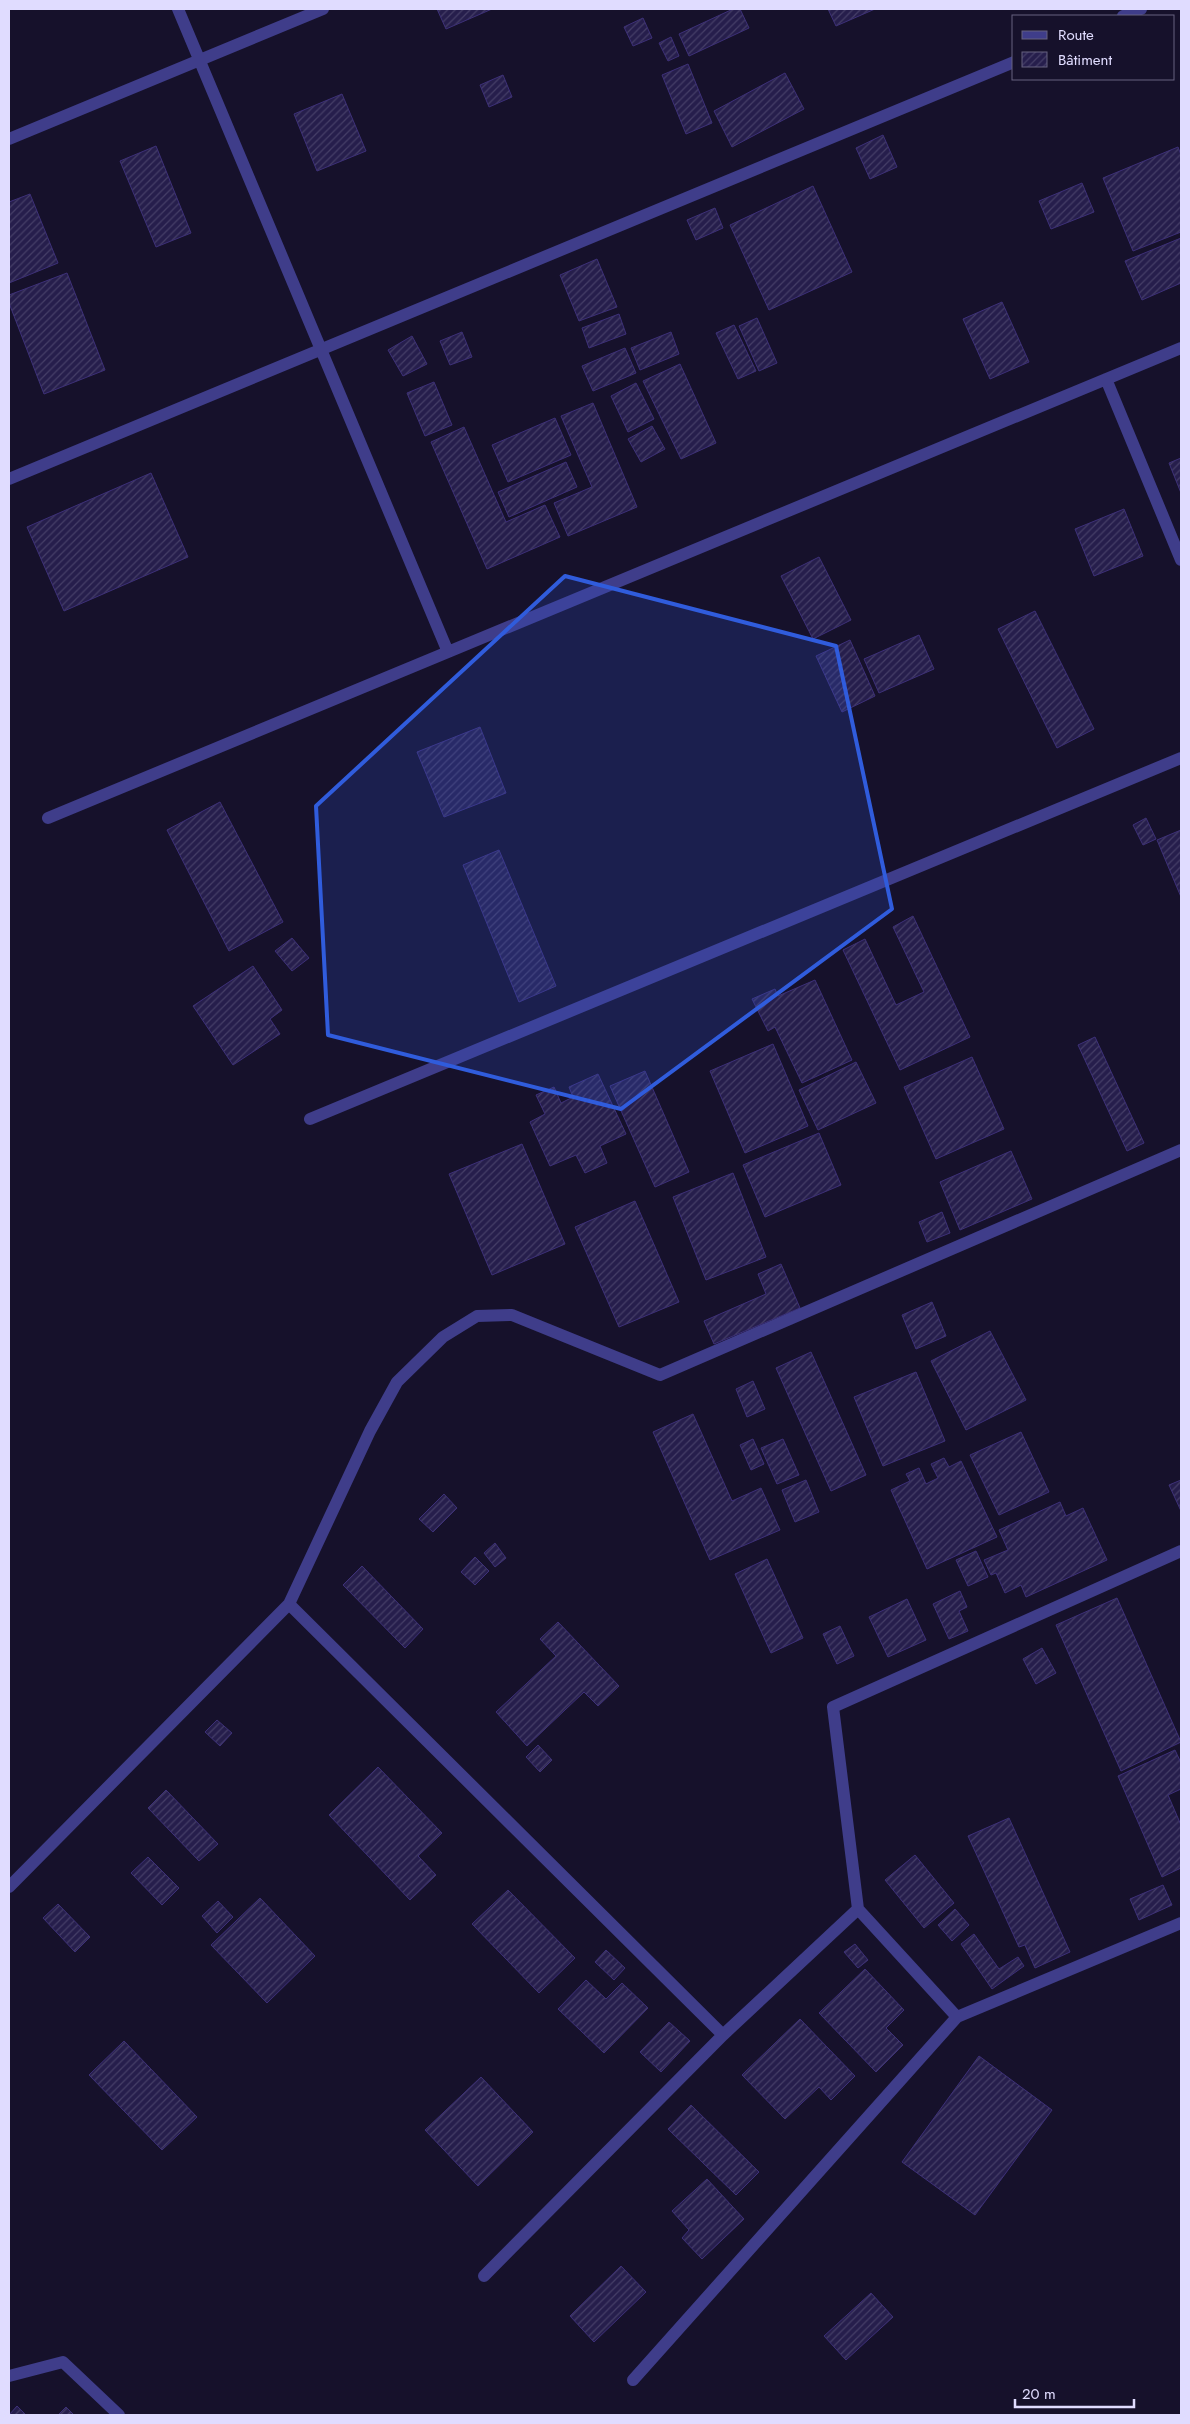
<svg xmlns="http://www.w3.org/2000/svg" width="1190" height="2424" viewBox="0 0 1190 2424" font-family="Jost,sans-serif">
<defs>
<pattern id="building-hatch" width="6" height="6" patternUnits="userSpaceOnUse" patternTransform="scale(1.25)"><rect width="6" height="6" fill="#261e4c"/><path d="M-1 1l2-2M0 6l6-6M5 7l2-2" fill="none" stroke="#453e67"/></pattern>
</defs>
<rect width="100%" height="100%" fill="#16112b"/>
<path fill="url(#building-hatch)" stroke="#3d3078" d="M437,9H492L446,29Z
M733,9H740L749,28L689,56L679,34Z
M828,9H875L836,26Z
M643,18L652,38L633,46L624,27Z
M671,37L679,56L668,61L659,43Z
M688,64L712,123L686,134L662,75Z
M785,73L804,109L732,147L714,111Z
M503,75L512,97L489,107L480,85Z
M342,94L366,151L317,171L294,114Z
M883,135L897,167L870,179L856,148Z
M156,146L191,233L156,247L120,161Z
M1178,147L1181,155V232L1133,251L1103,178Z
M1082,183L1094,212L1051,229L1039,201Z
M813,186L852,272L769,310L730,225Z
M30,194L58,263L9,283V202Z
M715,208L723,228L696,240L687,220Z
M1181,238V283L1142,300L1125,261Z
M597,259L617,307L579,321L560,275Z
M67,273L105,370L44,394L9,303V295Z
M1002,302L1029,362L990,379L963,319Z
M619,314L626,334L589,348L582,328Z
M757,318L777,363L759,371L739,326Z
M734,325L756,371L738,379L716,333Z
M462,332L472,357L450,365L440,341Z
M671,332L679,354L640,370L631,348Z
M412,336L427,364L403,376L388,350Z
M625,348L636,373L593,391L582,366Z
M680,364L716,443L681,459L643,381Z
M434,382L452,425L425,436L407,393Z
M636,383L654,419L628,432L611,396Z
M593,403L637,507L568,536L554,503L592,487L561,416Z
M555,418L571,455L508,482L492,445Z
M652,426L665,449L641,462L628,439Z
M464,427L506,522L545,505L560,537L487,569L431,442Z
M1181,458V493L1169,463Z
M566,462L577,487L509,517L498,492Z
M151,473L188,557L64,611L27,527Z
M1124,509L1143,556L1094,576L1075,529Z
M819,557L851,620L813,639L781,576Z
M1035,611L1094,729L1057,748L998,629Z
M919,635L934,669L879,693L864,659Z
M850,640L875,696L842,712L816,656Z
M480,727L506,793L444,817L417,752Z
M220,802L283,922L229,951L167,830Z
M1146,818L1156,839L1143,845L1133,825Z
M1181,830V897L1157,840Z
M499,850L556,986L519,1002L463,865Z
M913,916L970,1037L900,1070L843,950L865,939L896,1005L924,992L893,927Z
M292,938L309,958L292,971L275,951Z
M253,966L282,1010L270,1019L280,1034L233,1065L193,1006Z
M815,980L852,1060L802,1083L775,1027L768,1031L752,999L775,989L778,996Z
M1095,1037L1144,1143L1127,1151L1078,1045Z
M773,1044L808,1126L745,1153L710,1071Z
M972,1057L1004,1129L936,1159L904,1087Z
M856,1062L876,1103L818,1130L799,1090Z
M645,1071L689,1172L655,1187L610,1086Z
M598,1074L626,1134L600,1146L607,1163L585,1173L576,1155L550,1166L530,1122L545,1114L536,1095L554,1087L561,1103L573,1097L569,1087Z
M819,1133L841,1185L765,1217L743,1165Z
M522,1144L565,1244L492,1275L449,1174Z
M1011,1151L1032,1199L960,1230L940,1182Z
M733,1173L766,1257L706,1280L673,1197Z
M635,1201L679,1302L619,1327L575,1227Z
M942,1212L950,1233L927,1242L919,1222Z
M781,1264L800,1308L714,1344L704,1321L766,1294L758,1274Z
M932,1302L946,1336L916,1349L902,1315Z
M990,1331L1026,1400L966,1430L931,1361Z
M811,1352L866,1475L831,1491L776,1368Z
M916,1372L945,1441L883,1466L854,1397Z
M753,1381L765,1409L747,1417L736,1389Z
M693,1414L732,1501L761,1488L780,1530L710,1560L653,1432Z
M1021,1432L1049,1492L999,1515L970,1455Z
M753,1439L764,1464L751,1470L740,1445Z
M783,1439L799,1475L777,1484L761,1448Z
M944,1458L949,1467L961,1461L997,1537L927,1569L891,1490L910,1481L906,1474L919,1468L926,1484L938,1478L931,1464Z
M806,1480L819,1512L795,1522L782,1490Z
M1181,1480V1511L1169,1485Z
M444,1494L457,1508L433,1532L419,1519Z
M1060,1502L1066,1516L1083,1508L1107,1560L1026,1597L1021,1585L1005,1593L996,1573L991,1575L984,1560L1008,1550L999,1530Z
M495,1543L506,1558L495,1567L484,1553Z
M976,1551L988,1577L968,1586L956,1560Z
M475,1557L489,1571L475,1585L461,1572Z
M767,1559L803,1638L771,1653L735,1574Z
M362,1566L423,1629L405,1648L343,1585Z
M960,1591L967,1607L959,1611L968,1631L949,1639L933,1604Z
M1117,1598L1181,1742L1121,1771L1056,1625Z
M907,1599L926,1640L888,1657L869,1617Z
M558,1622L619,1686L598,1706L584,1692L527,1746L496,1712L556,1656L540,1639Z
M840,1626L854,1656L837,1664L823,1634Z
M1042,1648L1056,1673L1036,1684L1023,1659Z
M217,1720L232,1733L220,1746L205,1732Z
M538,1745L552,1760L540,1772L526,1757Z
M1175,1750L1181,1763V1789L1168,1795L1181,1825V1868L1162,1877L1118,1776Z
M378,1767L442,1833L418,1856L436,1875L410,1900L329,1815Z
M166,1790L218,1844L199,1861L148,1808Z
M1009,1818L1070,1952L1035,1968L1025,1945L1019,1947L968,1836Z
M915,1855L954,1903L924,1928L885,1880Z
M148,1857L179,1888L162,1905L131,1873Z
M1163,1885L1172,1905L1139,1920L1130,1899Z
M508,1890L575,1958L539,1993L472,1924Z
M260,1898L315,1956L267,2003L211,1945Z
M218,1901L233,1917L217,1933L202,1916Z
M58,1904L90,1937L75,1952L43,1918Z
M955,1909L969,1925L952,1941L938,1925Z
M974,1934L999,1969L1018,1957L1024,1966L992,1989L961,1944Z
M855,1944L868,1960L858,1968L844,1952Z
M606,1950L625,1968L614,1980L595,1962Z
M865,1969L904,2010L886,2028L903,2045L876,2072L819,2013Z
M586,1980L606,1999L622,1983L648,2008L604,2053L558,2009Z
M800,2019L855,2076L831,2100L819,2087L785,2119L742,2075Z
M669,2022L690,2041L661,2072L640,2052Z
M124,2041L197,2117L162,2150L89,2075Z
M979,2056L1052,2110L975,2215L902,2162Z
M481,2077L533,2132L478,2186L425,2130Z
M691,2105L759,2172L736,2195L668,2129Z
M707,2179L744,2219L702,2259L682,2238L689,2230L672,2211Z
M621,2266L646,2292L594,2342L570,2316Z
M871,2293L893,2317L846,2360L824,2336Z
M17,2406L26,2415H9Z
M66,2407L74,2415H58Z"/>
<g fill="none" stroke-linecap="round" stroke-linejoin="round">
<path stroke="#3f3d8a" stroke-width="12" d="M178,9L448,652
M1123,16L1141,9
M9,139L323,9
M1106,379L1181,560
M9,479L1014,62
M48,818L1181,348
M310,1119L1181,758
M289,1604L723,2035
M9,1887L289,1604L370,1431L397,1382L443,1337L477,1316L512,1315L660,1375L1181,1150
M957,2017L858,1909L833,1707L1181,1551
M484,2276L723,2035L858,1909
M9,2376L63,2362L119,2415
M633,2380L957,2017L1181,1923"/>
</g>
<path fill="#305cdc" fill-opacity="0.2" stroke="#305cdc" stroke-width="4" stroke-linejoin="round" d="M565,576L836,646L892,909L621,1109L328,1035L316,806Z"/>
<rect width="1190" height="2424" fill="none" stroke="#e0dcff" stroke-width="20"/>
<rect x="1012" y="15" width="162" height="65" fill="#16112b" stroke="#676280"/>
<rect x="1022" y="31" width="25" height="8" fill="#3f3d8a" stroke="#676280"/>
<text x="1058" y="40" font-size="15" fill="#e0dcff">Route</text>
<rect x="1022" y="52" width="25" height="15" fill="url(#building-hatch)" stroke="#676280"/>
<text x="1058" y="65" font-size="15" fill="#e0dcff">Bâtiment</text>
<path d="M1015 2399v8h119v-8" fill="none" stroke="#e0dcff" stroke-width="2.5"/>
<text x="1022" y="2399" font-size="15" fill="#e0dcff" stroke="#16112b" stroke-width="4" paint-order="stroke">20 m</text>
</svg>
